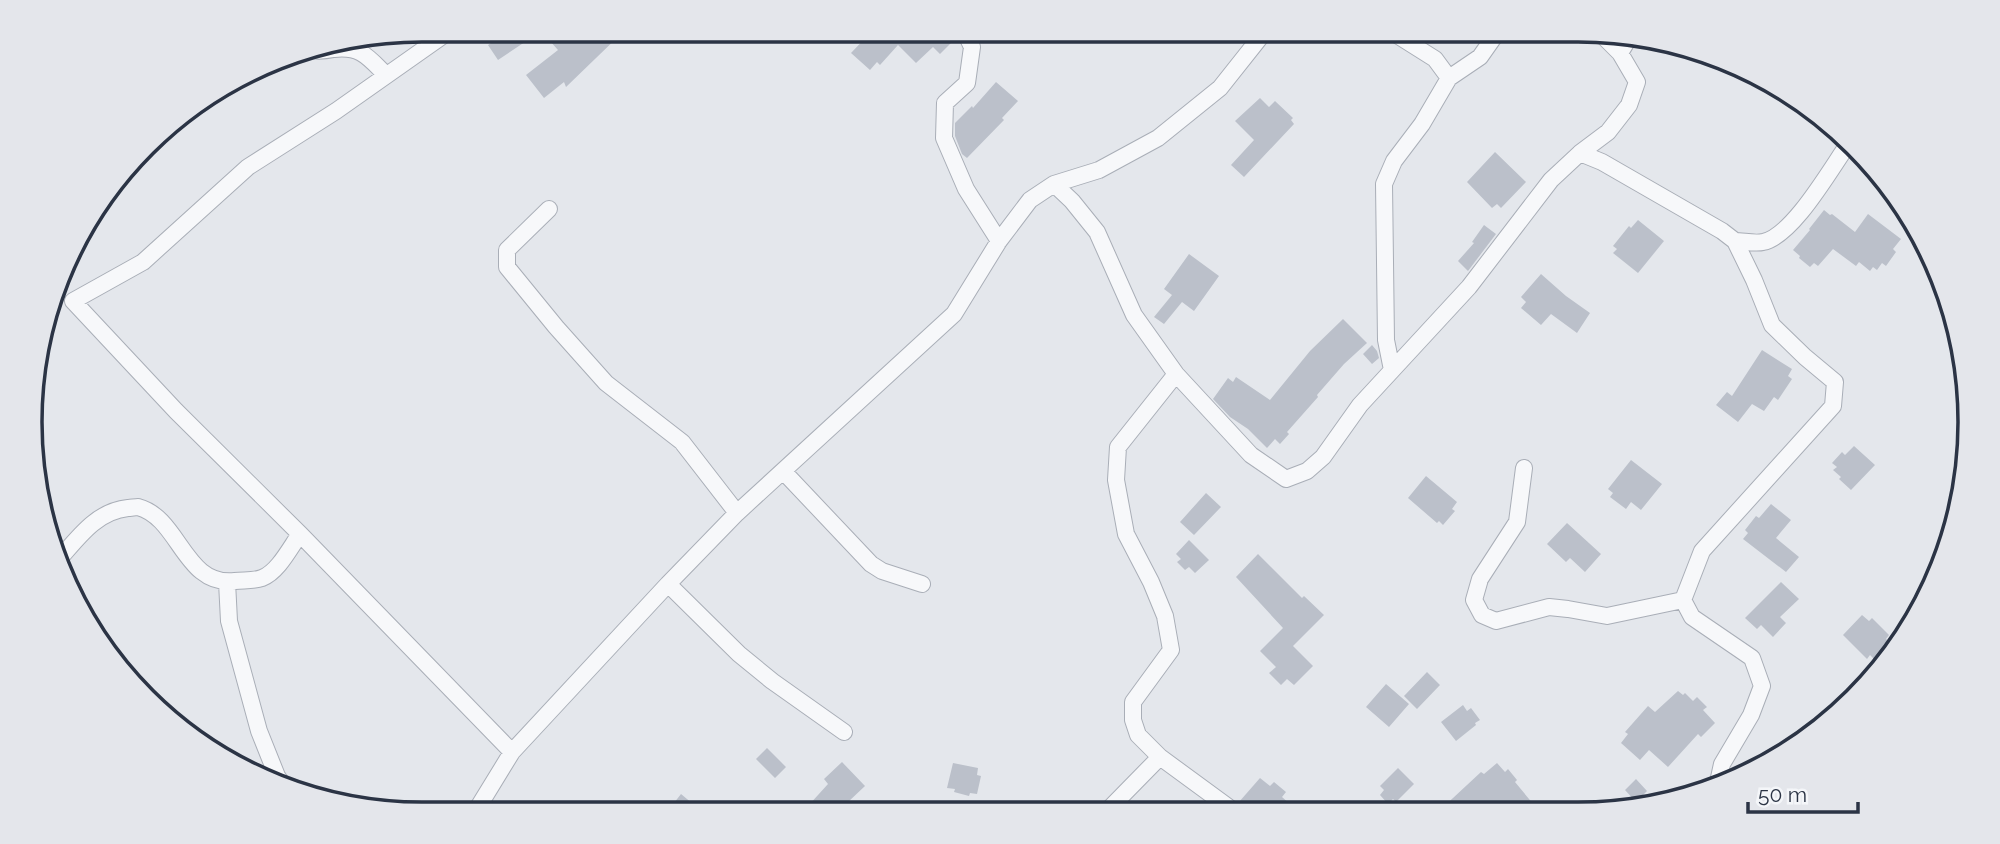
<svg xmlns="http://www.w3.org/2000/svg" width="2000" height="844" viewBox="0 0 2000 844" font-family="Raleway,sans-serif">
<rect width="100%" height="100%" fill="#e4e7ec"/>
<path fill="#bbc0ca" d="M511,30H543L498,60L488,45Z
M561,30H625L566,87L564,82L544,98L526,75L558,50L550,41Z
M873,30H951L956,38L940,54L933,47L916,63L898,45L880,65L877,62L870,70L851,53Z
M996,82L1018,101L1002,118L1004,120L967,158L962,154L955,136V123L972,106L973,108Z
M1260,98L1269,107L1275,101L1293,118L1291,120L1294,124L1244,177L1231,165L1254,140L1235,121Z
M1495,152L1526,182L1501,208L1497,204L1492,208L1467,182Z
M1824,210L1830,215L1832,214L1855,232L1868,214L1901,239L1893,249L1896,252L1886,266L1882,263L1877,270L1873,267L1870,271L1859,262L1856,266L1833,249L1818,266L1814,263L1810,267L1799,258L1800,256L1793,250L1810,230L1809,229Z
M1638,220L1664,241L1638,273L1613,253L1617,249L1613,246L1629,226L1631,228Z
M1484,225L1496,234L1468,271L1458,261L1474,243L1472,242Z
M1189,254L1219,276L1194,311L1182,302L1164,324L1154,317L1172,295L1164,289Z
M1541,274L1566,296L1590,313L1577,333L1551,314L1541,325L1521,308L1526,302L1521,297Z
M1343,319L1367,343L1344,364L1317,395L1318,397L1287,432L1289,434L1280,444L1275,439L1267,448L1248,429L1230,417L1213,399L1228,378L1233,382L1236,377L1270,400L1310,351Z
M1372,345L1377,351L1379,358L1372,364L1363,354Z
M1762,350L1792,369L1788,376L1792,379L1778,400L1774,397L1764,411L1752,404L1738,422L1716,405L1727,392L1732,396Z
M1854,446L1875,465L1851,490L1839,479L1841,477L1833,470L1837,467L1832,463L1842,452L1845,455Z
M1631,460L1662,484L1641,510L1631,502L1626,509L1610,497L1613,493L1608,489Z
M1426,476L1457,502L1452,509L1455,511L1443,525L1439,521L1437,523L1408,498Z
M1206,493L1221,507L1194,535L1180,522Z
M1771,504L1791,520L1776,538L1799,557L1786,572L1743,539L1748,533L1745,530L1756,516L1759,518Z
M1567,523L1601,554L1585,572L1570,558L1566,562L1547,544Z
M1189,540L1209,560L1195,573L1189,567L1185,570L1177,562L1181,559L1176,554Z
M1258,554L1302,598L1304,596L1324,615L1293,646L1313,666L1294,685L1287,679L1281,685L1269,673L1276,667L1260,651L1283,628L1236,577Z
M1781,582L1799,599L1780,617L1786,623L1773,637L1761,625L1757,629L1745,618Z
M1862,615L1869,621L1872,618L1889,635L1886,639L1897,649L1881,666L1870,655L1867,659L1843,635Z
M1427,672L1440,685L1417,709L1404,696Z
M1386,684L1409,704L1389,727L1366,707Z
M1678,691L1683,695L1685,693L1693,701L1697,697L1707,707L1703,710L1715,723L1701,737L1698,734L1668,767L1649,750L1640,760L1621,743L1628,734L1625,732L1648,706L1655,712Z
M1463,705L1467,711L1471,708L1480,720L1475,723L1476,725L1456,741L1441,722Z
M767,748L786,767L775,778L756,759Z
M842,762L865,786L847,803L858,813H817L808,806L828,784L824,779Z
M953,763L978,768L977,775L981,776L977,794L970,793L969,796L954,792L955,789L947,788Z
M1497,763L1505,772L1508,769L1517,780L1515,782L1539,811H1439L1481,772L1484,774Z
M1398,768L1414,784L1396,802L1393,799L1388,804L1380,795L1384,790L1380,786Z
M1260,778L1270,786L1274,782L1286,792L1282,797L1299,812H1245L1244,807L1239,802Z
M1636,779L1647,791L1636,802L1625,790Z
M681,794L693,804L685,812L674,803Z"/>
<g fill="none" stroke-linecap="round" stroke-linejoin="round">
<defs>
<path id="minor" d="M451,30L336,111L248,167L143,262L73,301L176,411L300,534L512,752
M964,30L972,47L967,83L945,103L944,138L966,189L999,241
M1389,30L1435,59L1449,78L1422,124L1394,161L1384,184L1386,340L1392,370
M307,49C316,52 324,51 334,49C361,46 368,57 386,75
M1620,53L1629,38
M1449,78L1480,57L1499,30
M1580,153L1602,162L1722,231L1735,241L1754,280L1772,325L1805,357L1835,382L1833,406L1702,551L1683,600
M1054,184L1072,201L1097,232L1134,315L1176,374L1251,455L1286,479L1307,471L1323,457L1360,405L1469,287L1551,180L1580,153L1608,132L1629,105L1637,82L1620,53L1601,34
M549,209L507,250V267L556,327L606,383L682,442L737,513
M1735,241C1743,241 1755,244 1763,242C1793,236 1831,168 1849,143
M1524,468L1517,522L1480,579L1474,600L1482,615L1496,621L1549,607L1568,609L1607,616L1683,600
M783,471L871,564L882,571L922,584
M61,557C80,535 98,511 128,508C130,508 136,507 138,507C180,518 184,587 235,581C244,580 254,581 262,578C278,572 290,548 300,534
M227,582L229,621L259,731L277,776L285,788
M668,584L739,654L772,681L844,732
M1683,600L1692,617L1752,658L1762,686L1751,715L1722,764L1717,787
M1160,757L1235,812
M1106,812L1160,757L1138,735L1133,720V702L1171,650L1165,616L1151,582L1126,534L1116,480L1118,447L1176,374
M474,814L512,752L668,584L737,513L954,314L999,241L1030,200L1054,184L1099,170L1158,138L1220,88L1266,30"/>
</defs>
<use href="#minor" stroke="#a9aeb7" stroke-width="18"/>
<use href="#minor" stroke="#f7f8fa" stroke-width="16"/>
</g>
<path d="M0 0H2000V844H0ZM422 42H1578A380 380 0 0 1 1958 422V422A380 380 0 0 1 1578 802H422A380 380 0 0 1 42 422V422A380 380 0 0 1 422 42Z" fill="#e4e6eb" fill-rule="evenodd"/>
<path fill="none" stroke="#2b3445" stroke-width="3.5" d="M422 42H1578A380 380 0 0 1 1958 422V422A380 380 0 0 1 1578 802H422A380 380 0 0 1 42 422V422A380 380 0 0 1 422 42Z"/>
<path d="M1748 802v10h110v-10" fill="none" stroke="#2b3445" stroke-width="3.5"/>
<text x="1758" y="802" font-size="21" fill="#2b3445" stroke="#f4f6f9" stroke-width="5" paint-order="stroke">50 m</text>
</svg>
